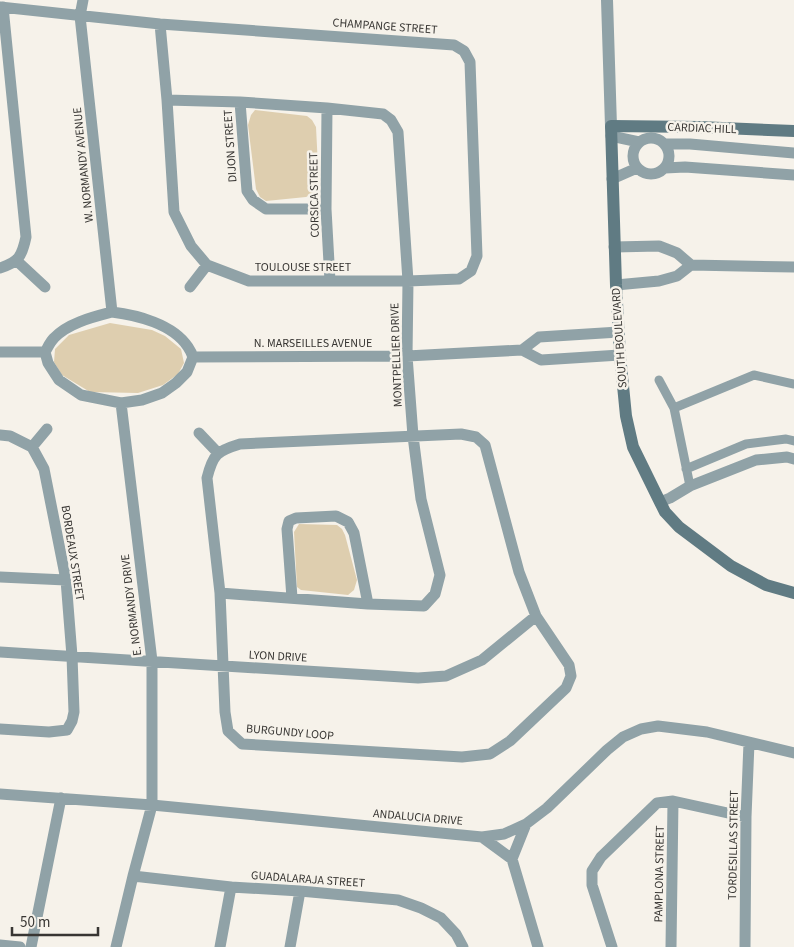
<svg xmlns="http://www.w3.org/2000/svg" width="794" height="947" viewBox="0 0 794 947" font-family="'Source Sans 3',sans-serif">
<rect width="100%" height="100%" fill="#f6f2ea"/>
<path fill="#deceaf" d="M255,110L307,116L312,120L316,127L319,186L313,194L306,197L266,201L260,197L256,189L248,125L251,115Z
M110,323L152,330L165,336L181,349L184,363L178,374L163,385L138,393L90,392L62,375L54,362L55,349L69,335Z
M299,524L337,525L342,529L345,535L357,580L354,590L348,595L301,590L297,587L294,532Z"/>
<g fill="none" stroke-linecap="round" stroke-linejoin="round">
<path stroke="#90a2a7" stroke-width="9" d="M659,380L674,408L690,486
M674,408L754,375L794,384
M686,469L746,444L786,439L794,441"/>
<path stroke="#90a2a7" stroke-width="11" d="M83,0L80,16L112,312
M0,7L160,24L454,45L464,51L470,62L477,256L471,271L459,279L408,281H249L207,265L191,246L174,212L167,100L160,24
M167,100L240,102L327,108L383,114L391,120L398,132L408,281L407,356L413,436L421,499L440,575L435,594L424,606L368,604L220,593
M240,102L247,191L253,200L266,209H326
M327,108L326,209L330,281
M611,136L639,142
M633 156a18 18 0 1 1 36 0a18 18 0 1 1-36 0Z
M666,144H690L794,153
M665,168L685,167L794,175
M612,179L637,168
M614,247L659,246L677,253L691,265L794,267
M17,261L45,287
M0,268C19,262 22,256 26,237L3,7
M616,285L659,281L677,276L691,265
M190,287L207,265
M112,312C137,315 173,324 188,347C190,350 192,354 193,357L187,372L176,383L162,393L142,400L121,403L81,395L59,380L48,363L45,352C48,347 50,342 54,338C68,323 93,317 112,312Z
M522,350L539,337L619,332
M0,352H45
M193,357L407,356L522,350L541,360L620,355
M199,433L218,453
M461,434L476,437L485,445L519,572L536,616L569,665L571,676L566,688L510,741L490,754L462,757L242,744L228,731L225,712L220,593L207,478C213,454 217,451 240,444Z
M0,435L10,436L32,447L44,469L66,580L72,656L74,712L72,721L67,730L49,732L0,729
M32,447L47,429
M660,502L670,498L690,486L756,460L787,457L794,459
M0,577L66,580
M292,598L287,529L289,521L296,518L336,516L348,522L354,533L368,604
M0,652L418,678L446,676L482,660L536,616
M0,794L152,805L482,837L504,834L526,824L547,808L607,750L623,737L641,729L658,726L707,732L794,753
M482,837L512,859
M512,859L538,947
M512,859L526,824
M133,876L231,887L300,891L398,900L421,908L441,918L456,934L463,947
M0,945L20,947
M31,947L61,798
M116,947L133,876L152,805V661L121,403
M220,947L231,887
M290,947L300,891
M612,947L592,885V871L601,857L657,803L673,801L746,817
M671,947L673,801
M745,947L746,817L749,743"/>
<path stroke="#90a2a7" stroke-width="12" d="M607,0L611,126"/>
<path stroke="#607b83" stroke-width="12" d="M794,131L699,127L611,126L616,285L620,355L626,416L633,447L660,502L665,512L679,527L731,566L766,585L794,593"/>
</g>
<g text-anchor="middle" stroke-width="5" stroke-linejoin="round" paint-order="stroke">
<g font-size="12" fill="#383633" stroke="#f6f2ea">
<text transform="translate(385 26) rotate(4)" y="4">CHAMPANGE STREET</text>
<text transform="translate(702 128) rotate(2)" y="4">CARDIAC HILL</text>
<text transform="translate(230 146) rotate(-94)" y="4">DIJON STREET</text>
<text transform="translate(83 165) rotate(-96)" y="4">W. NORMANDY AVENUE</text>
<text transform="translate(314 195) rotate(-91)" y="4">CORSICA STREET</text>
<text x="303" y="271">TOULOUSE STREET</text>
<text transform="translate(619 338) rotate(-94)" y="4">SOUTH BOULEVARD</text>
<text x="313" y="347">N. MARSEILLES AVENUE</text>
<text transform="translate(396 355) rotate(-92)" y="4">MONTPELLIER DRIVE</text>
<text transform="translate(73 553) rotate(81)" y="4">BORDEAUX STREET</text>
<text transform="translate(131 605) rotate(-97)" y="4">E. NORMANDY DRIVE</text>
<text transform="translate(278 656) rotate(3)" y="4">LYON DRIVE</text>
<text transform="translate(290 732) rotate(5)" y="4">BURGUNDY LOOP</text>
<text transform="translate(418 817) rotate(5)" y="4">ANDALUCIA DRIVE</text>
<text transform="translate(733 845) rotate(-89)" y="4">TORDESILLAS STREET</text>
<text transform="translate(659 874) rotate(-89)" y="4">PAMPLONA STREET</text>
<text transform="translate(308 879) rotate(4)" y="4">GUADALARAJA STREET</text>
</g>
</g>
<path d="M12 927v8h86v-8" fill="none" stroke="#383633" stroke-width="2.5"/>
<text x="20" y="927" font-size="15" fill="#383633" stroke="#f6f2ea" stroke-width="4" paint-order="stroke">50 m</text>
</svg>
